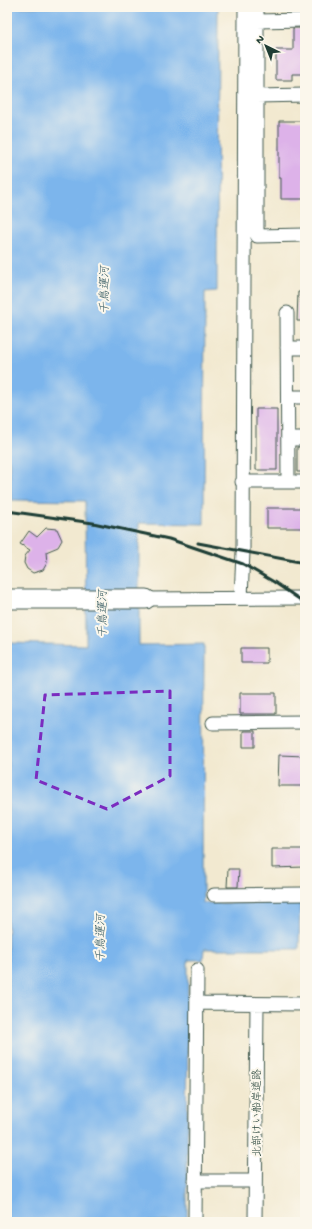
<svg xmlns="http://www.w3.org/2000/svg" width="312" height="1229" viewBox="0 0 312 1229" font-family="'Gochi Hand','Klee One',sans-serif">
<rect width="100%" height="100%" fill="#fbf7ec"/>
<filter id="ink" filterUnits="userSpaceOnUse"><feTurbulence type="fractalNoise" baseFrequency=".025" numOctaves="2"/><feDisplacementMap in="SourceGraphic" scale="8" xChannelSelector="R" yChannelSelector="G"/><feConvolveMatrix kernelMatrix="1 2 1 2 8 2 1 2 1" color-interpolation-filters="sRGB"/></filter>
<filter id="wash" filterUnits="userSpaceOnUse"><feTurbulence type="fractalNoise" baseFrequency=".012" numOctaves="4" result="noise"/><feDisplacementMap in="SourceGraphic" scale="16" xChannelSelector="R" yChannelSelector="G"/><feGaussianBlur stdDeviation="0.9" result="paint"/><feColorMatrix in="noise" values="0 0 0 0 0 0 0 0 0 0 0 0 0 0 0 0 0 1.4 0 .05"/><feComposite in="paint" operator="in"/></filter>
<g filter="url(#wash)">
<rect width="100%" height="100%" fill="#f2e9d0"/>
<path fill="#7bb5ec" stroke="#4d7990" d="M7,7H218L217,291L205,292L204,524L139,523V645L204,644L203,903H300L299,949H204L203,960H188L187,1222H7L8,643L86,645L85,501L11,500L9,460H7Z"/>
<g id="blocks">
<path fill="#ddb2e9" d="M293,28H305V74H292V80H276V50H293Z
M279,121H305V199H281V178H279Z
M298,292H305V321H297Z
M256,409H277V470H256Z
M297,447H305V472H297Z
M267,508H305V528H267Z
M46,528L57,529L62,540L58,547L46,552L47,563L43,570L33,573L27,569L24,563L25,556L30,550L20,544L29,531L37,537Z
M241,648H267V663H241Z
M240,693H276V714H240Z
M243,731H255V747H243Z
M279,755L305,756V786H278Z
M272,849H305V867L272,868Z
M228,869H239L238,887H227Z"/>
</g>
</g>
<g filter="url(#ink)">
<use href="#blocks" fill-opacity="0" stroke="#3f574b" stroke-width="1"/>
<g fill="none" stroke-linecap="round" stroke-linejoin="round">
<defs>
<path id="minor" d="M257,7V236L305,235
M257,21L305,20
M257,96L305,95
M287,313L288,482
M287,348H305
M288,397H305
M288,439H305
M242,482H305
M241,598L243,552L245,7
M146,599L305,598
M213,723L305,722
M214,895L305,894
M197,1003L305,1004
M195,1181H255
M195,1222L197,970
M255,1222L257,1004"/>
<path id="highway" d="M7,599H146"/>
</defs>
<use href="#minor" stroke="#3f574b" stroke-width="15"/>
<use href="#highway" stroke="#3f574b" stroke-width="21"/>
<use href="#minor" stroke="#fff" stroke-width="13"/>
<use href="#highway" stroke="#fff" stroke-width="19"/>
<path stroke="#1f3d34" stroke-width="3" d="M7,511L93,523L169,539L243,564L274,582L305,603
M198,543L305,563"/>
</g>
</g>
<path fill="none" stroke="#7b2cbf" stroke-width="3" stroke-dasharray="8 5" stroke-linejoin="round" d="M170,691V776L107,809L36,780L45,695Z"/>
<g text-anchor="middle" stroke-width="4" stroke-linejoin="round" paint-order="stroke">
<g font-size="11" fill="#1f3d34" stroke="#fbf7ec">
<text transform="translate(256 1113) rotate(-90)" y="4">北部けい船岸道路</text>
</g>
<g font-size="12" font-style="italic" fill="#365b62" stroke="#fbf7ec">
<text transform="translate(104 290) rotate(-90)" y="4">千鳥運河</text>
<text transform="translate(102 614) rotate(-90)" y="4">千鳥運河</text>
<text transform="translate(100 938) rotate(-90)" y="4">千鳥運河</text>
</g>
</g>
<rect width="312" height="1229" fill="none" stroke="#fbf7ec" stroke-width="24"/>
<g transform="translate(266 46) rotate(317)" stroke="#fbf7ec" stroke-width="3" paint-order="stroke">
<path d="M0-3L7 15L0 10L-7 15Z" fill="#1f3d34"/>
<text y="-6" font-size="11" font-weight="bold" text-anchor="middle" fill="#1f3d34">N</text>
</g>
</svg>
